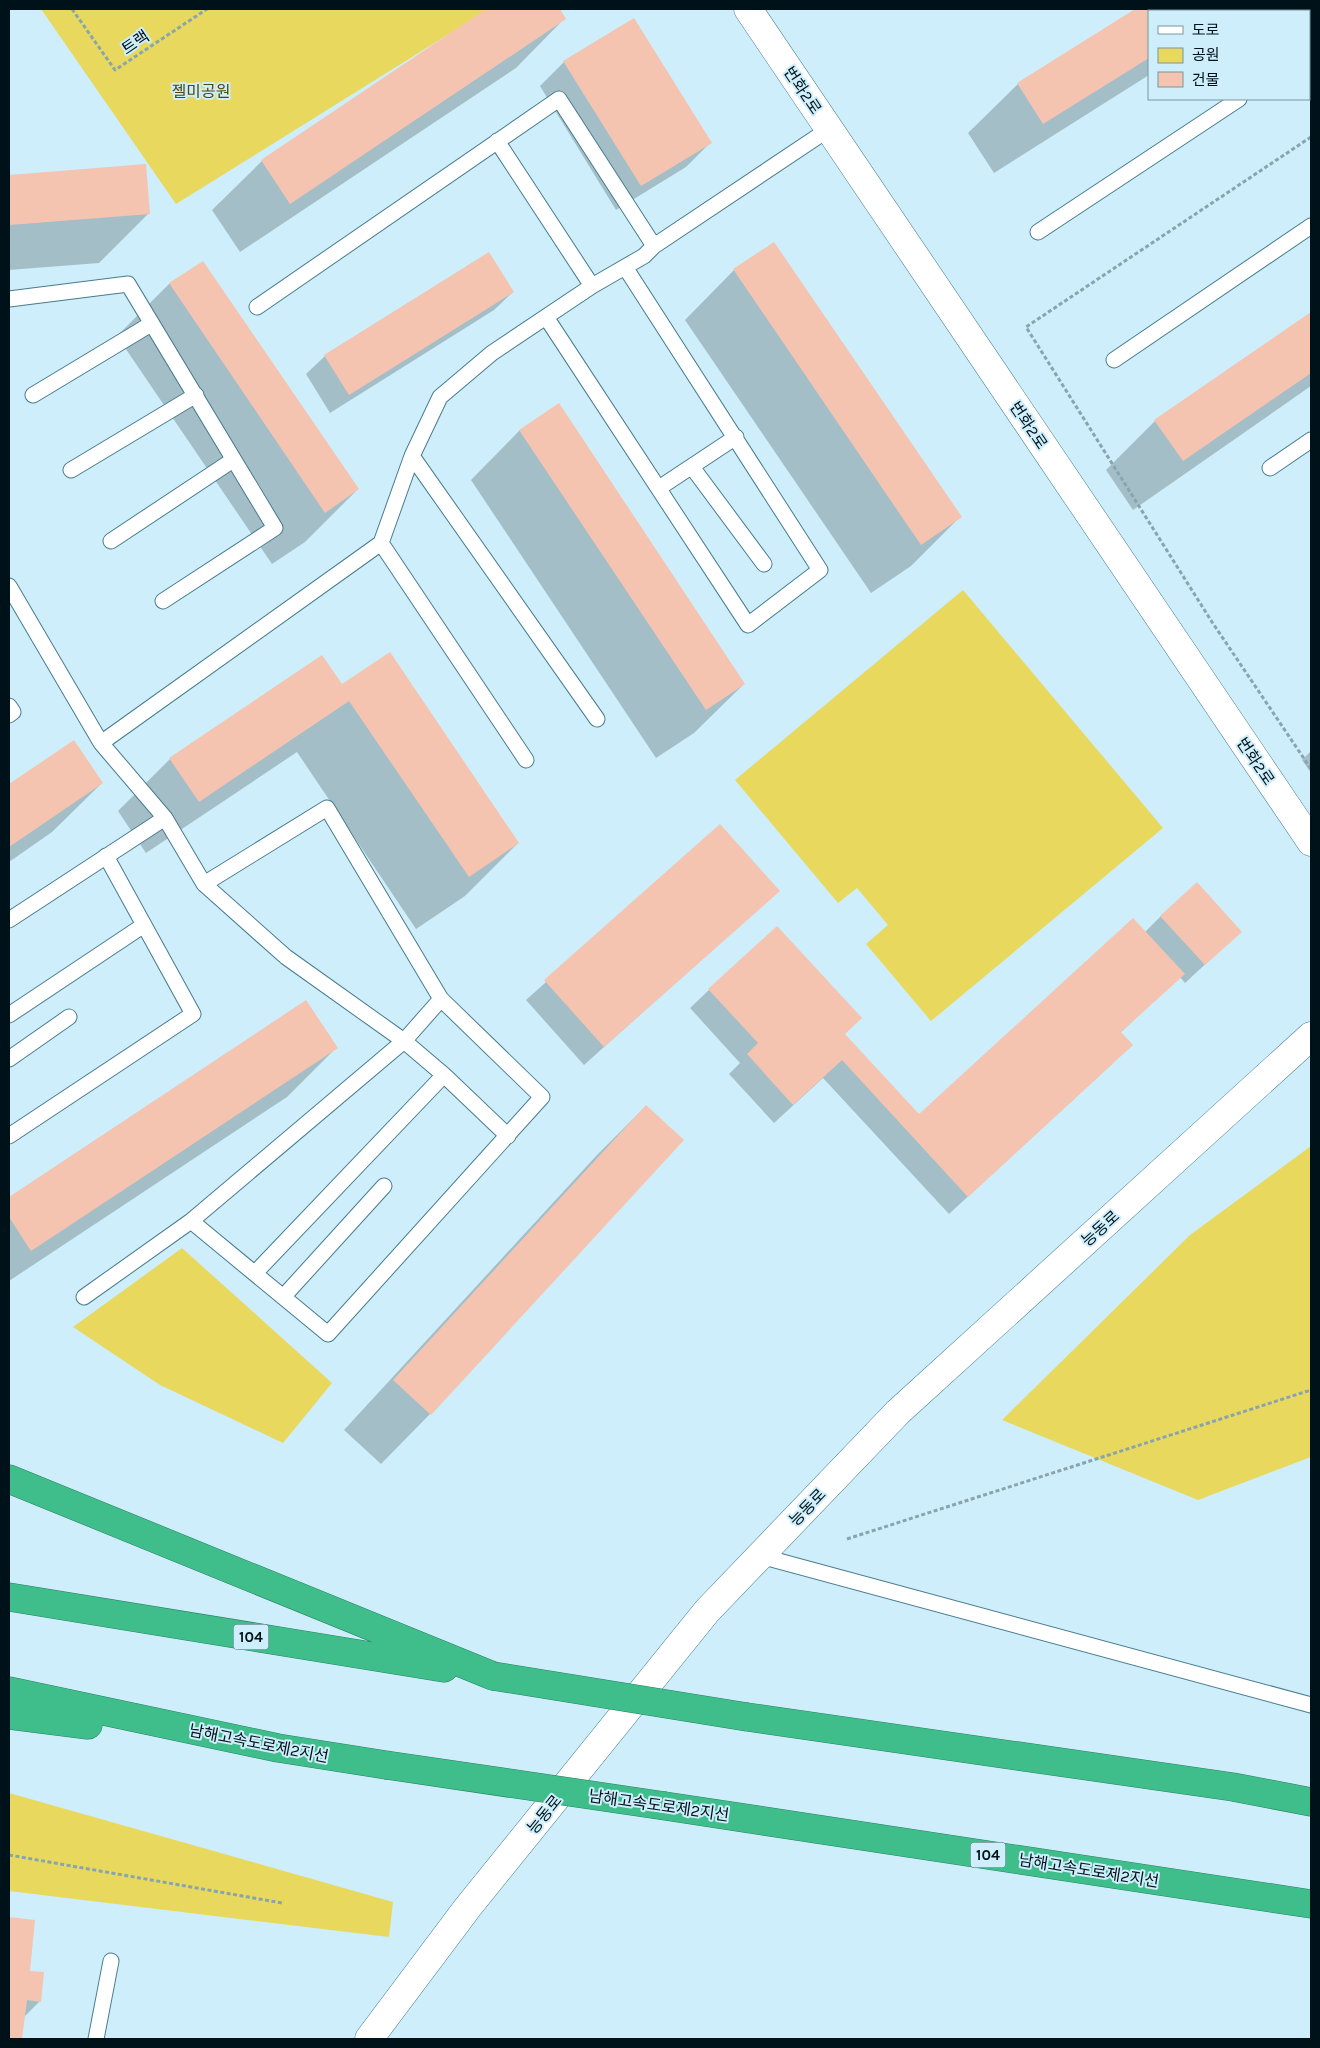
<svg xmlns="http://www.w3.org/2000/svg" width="1320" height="2048" viewBox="0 0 1320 2048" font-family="Karla,'Noto Sans KR',sans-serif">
<rect width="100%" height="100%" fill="#cdeefa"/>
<path fill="#e8d95e" d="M41,9H489L176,204Z
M963,590L1163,828L931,1021L866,944L888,925L857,888L838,903L735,780Z
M1311,1146V1457L1198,1500L1002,1420L1190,1235Z
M182,1248L332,1383L283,1443L160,1385L73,1327Z
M9,1793L393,1902L389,1937L9,1891Z"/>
<path fill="#0003" d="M488,9H558L565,18L516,68L240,252L212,210L262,161Z
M1137,9H1251L1247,11H1149V75L994,173L968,133L1018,84Z
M564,62L710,143L686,167L616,210L540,86Z
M145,165L148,214L99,263L9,270V176Z
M774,244L960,517L911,566L871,593L685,320L734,270Z
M203,262L358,489L305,542L272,564L117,336L169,284Z
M513,292L494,310L330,413L306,374L325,356Z
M1311,313V386L1133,510L1106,470L1155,421Z
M520,430L744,684L694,733L656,758L471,480Z
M341,686L518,843L465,896L416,929L297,752L146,853L118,811L170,759Z
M74,742L102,783L52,832L9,862V786Z
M1311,751V773L1302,760Z
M720,826L778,891L584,1065L526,1000Z
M1161,916L1240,932L1185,983L1180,977L1120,1033L1112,1064L949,1214L823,1078L774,1123L729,1074L740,1063L690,1008L709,990L844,1035L919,1116L1145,932Z
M306,1002L336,1048L287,1097L9,1281V1198Z
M646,1106L682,1140L430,1414L381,1464L344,1430L597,1155Z
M9,1918L33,1921L28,1972L40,2001L23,2018L21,2039H9Z"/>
<path fill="#f5c4b0" d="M486,9H560L566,19L290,204L261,160Z
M1135,9H1222L1224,11H1149V58L1043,124L1017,83Z
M634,18L712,143L641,186L563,61Z
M146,164L150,214L9,225V175Z
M774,242L962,517L921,545L733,269Z
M489,252L514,292L349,395L324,355Z
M203,261L359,489L325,513L169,283Z
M1311,312V373L1183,461L1154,420Z
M559,403L745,684L706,710L519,430Z
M390,652L519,843L469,877L349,701L199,802L169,758L322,655L342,684Z
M74,740L103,783L9,847V784Z
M720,824L780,891L604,1047L544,980Z
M1197,882L1242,932L1205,965L1160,916Z
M1133,918L1185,974L1121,1032L1133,1045L968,1197L842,1060L793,1105L747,1054L758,1043L708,989L777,926L862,1018L845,1034L919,1114Z
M306,1000L338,1048L31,1251L9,1217V1197Z
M646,1105L684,1140L431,1415L393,1380Z
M9,1917L35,1920L30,1971L44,1972L41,2002L27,2000L22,2039H9Z"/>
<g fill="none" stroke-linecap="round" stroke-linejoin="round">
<defs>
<path id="lane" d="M1238,9L1240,11
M497,141L592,286
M1038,232L1239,99
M9,299L128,284L275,528L163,601
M257,307L559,99L654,246
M546,317L748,625L820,570L625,267
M1114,360L1311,226
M33,395L151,324
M412,456L597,719
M692,467L764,564
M1270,468L1311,440
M71,470L196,395
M659,488L736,437
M111,541L233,460
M381,543L526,760
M9,586L101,743L381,543L412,456L440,397L492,353L592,286L644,256L654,246L829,129
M9,706L13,712L9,715
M101,743L165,818L204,884L286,957L404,1041L441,999L542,1097L328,1334L191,1221L404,1041L444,1075L508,1136
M204,884L327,808L441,999
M9,920L165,818
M9,1015L144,925
M9,1059L69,1017
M9,1136L193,1014L106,856
M256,1272L444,1075
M284,1296L384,1186
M84,1297L191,1221
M760,1556L1311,1705
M96,2039L111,1961"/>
<path id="secondary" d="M748,9L1311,842
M369,2039L468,1907L707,1611L898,1412L1311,1036"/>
<path id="highway" d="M9,1479L493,1676
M9,1597L444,1668
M9,1691L278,1748L386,1765
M9,1715L88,1725
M747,1717L1233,1787L1311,1802
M665,1806L1311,1904"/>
</defs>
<use href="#lane" stroke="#477c8e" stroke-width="17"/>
<use href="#secondary" stroke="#477c8e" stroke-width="29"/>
<use href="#highway" stroke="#298263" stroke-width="29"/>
<path stroke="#88a4ae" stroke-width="3" stroke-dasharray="4 2.5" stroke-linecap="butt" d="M72,9L115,70L207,9
M1311,137L1026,327L1212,622L1311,769
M847,1539L1311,1390
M9,1855L282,1903"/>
<use href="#lane" stroke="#fff" stroke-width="15"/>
<use href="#secondary" stroke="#fff" stroke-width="28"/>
<use href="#highway" stroke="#3fbe8b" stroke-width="28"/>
<defs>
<path id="highway-bridge" d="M493,1676L747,1717
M386,1765L665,1806"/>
</defs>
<use href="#highway-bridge" stroke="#298263" stroke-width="29" stroke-linecap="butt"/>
<use href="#highway-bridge" stroke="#3fbe8b" stroke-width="28"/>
</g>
<g text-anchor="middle" stroke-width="4" stroke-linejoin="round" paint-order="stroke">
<g fill="#cdeefa" stroke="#3e545c" stroke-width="1">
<rect x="233.5" y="1624.5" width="35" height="25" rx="4"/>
<rect x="970.5" y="1842.5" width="35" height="25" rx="4"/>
</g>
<g font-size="15" font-weight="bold" fill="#001219">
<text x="251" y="1642">104</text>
<text x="988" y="1860">104</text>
</g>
<g font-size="16" fill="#001219" stroke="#cdeefa">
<text transform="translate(135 42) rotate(-34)" y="6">트랙</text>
<text transform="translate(803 90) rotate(56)" y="6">번화2로</text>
<text transform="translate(1029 425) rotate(56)" y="6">번화2로</text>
<text transform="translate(1256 761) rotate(56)" y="6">번화2로</text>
<text transform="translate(1100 1228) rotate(-42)" y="6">능동로</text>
<text transform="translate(807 1507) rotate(-46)" y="6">능동로</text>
<text transform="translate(259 1743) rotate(11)" y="6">남해고속도로제2지선</text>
<text transform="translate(659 1805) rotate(8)" y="6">남해고속도로제2지선</text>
<text transform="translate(544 1814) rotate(-51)" y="6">능동로</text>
<text transform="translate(1089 1870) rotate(9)" y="6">남해고속도로제2지선</text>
</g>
<g font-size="16" fill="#4f4808" stroke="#cdeefa">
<text x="201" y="97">젤미공원</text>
</g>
</g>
<rect width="1320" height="2048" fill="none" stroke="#001219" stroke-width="20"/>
<rect x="1148" y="10" width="162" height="90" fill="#cdeefa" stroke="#7b96a0"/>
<rect x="1158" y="26" width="25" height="8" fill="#ffffff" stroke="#7b96a0"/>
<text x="1192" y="35" font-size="15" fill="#001219">도로</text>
<rect x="1158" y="48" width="25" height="15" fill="#e8d95e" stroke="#7b96a0"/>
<text x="1192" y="60" font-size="15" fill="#001219">공원</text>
<rect x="1158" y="72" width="25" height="15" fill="#f5c4b0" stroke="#7b96a0"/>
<text x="1192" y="85" font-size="15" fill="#001219">건물</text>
</svg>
